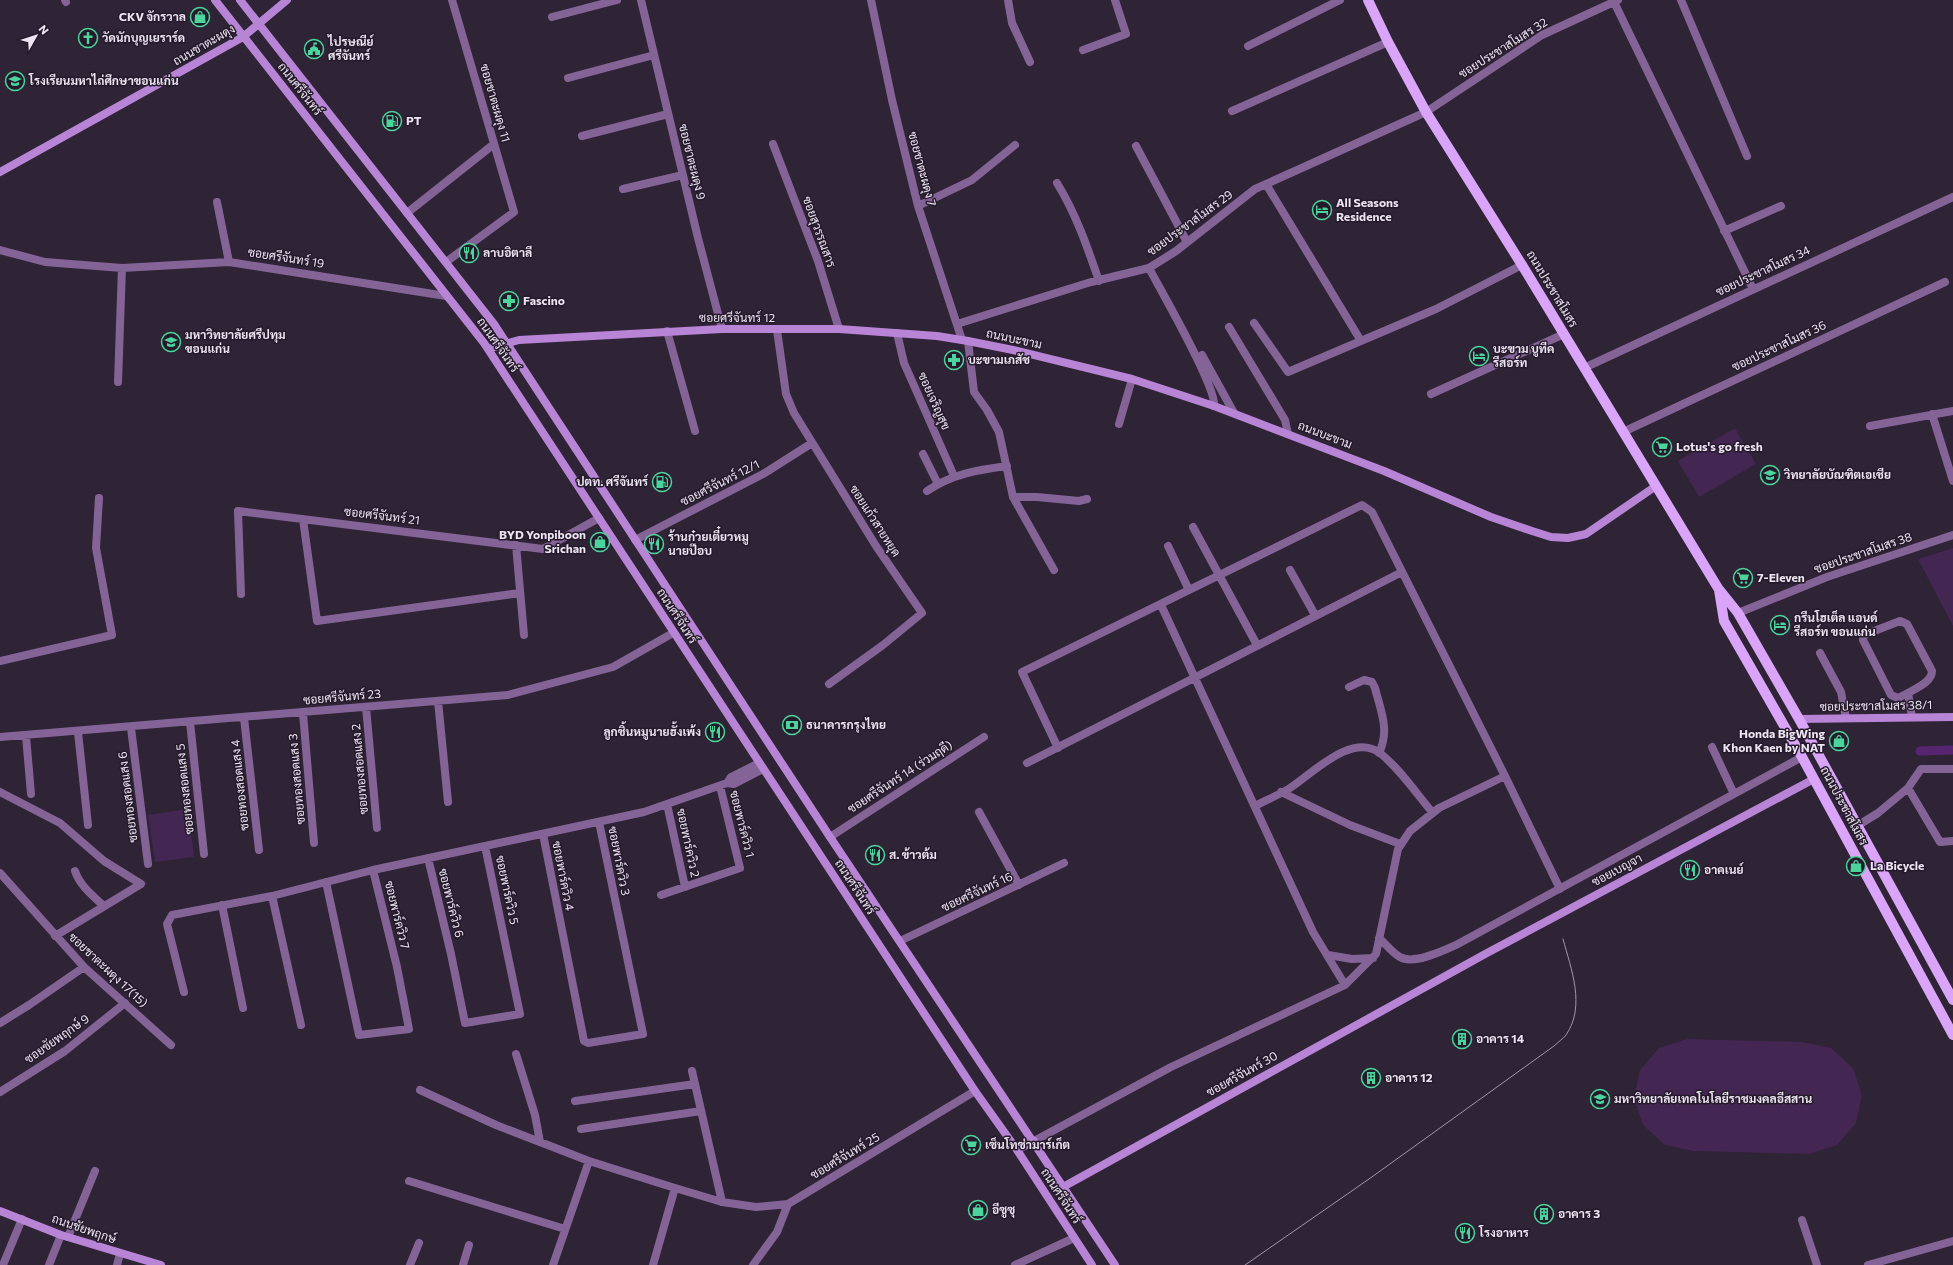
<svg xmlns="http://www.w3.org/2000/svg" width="1953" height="1265" viewBox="0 0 1953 1265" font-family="Commissioner,Sarabun,sans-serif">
<rect width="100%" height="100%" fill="#2f2336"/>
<path fill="#432652" d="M1735,428L1756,464L1699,497L1678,461Z
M1953,548V626L1918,559Z
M188,809L194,857L155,862L148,815Z
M1687,1039L1803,1042L1831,1048L1853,1068L1862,1095L1856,1123L1837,1145L1809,1154L1693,1151L1665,1145L1643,1125L1634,1098L1640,1070L1659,1048Z"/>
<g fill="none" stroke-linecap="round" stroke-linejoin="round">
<path stroke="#572570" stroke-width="9" d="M1920,751L1953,750"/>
<path stroke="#846497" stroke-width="8" d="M65,0L66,2
M641,0L698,238L722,329
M871,0L892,100L918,206L962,340
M1008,0L1012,23L1030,62
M1681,0L1747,156
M1614,2L1753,289
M552,17L617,0
M1248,46L1340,0
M1083,50L1126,34L1115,0
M568,78L654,55
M1232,111L1388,42
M582,136L668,114
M773,144L818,261L839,329
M1136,146L1187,242
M1057,183C1076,214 1087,246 1099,281
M1266,184L1361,341
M623,189L683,175
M217,202L229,262
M918,206L972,180L1015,145
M407,213L494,144
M1724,231L1781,206
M0,250L45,262L122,268L229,262L446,296
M446,262L514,212L452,0
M1149,268C1161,291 1217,387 1214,406
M1254,323L1288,372L1436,309L1522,265
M957,324L1091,282L1149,268L1176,251L1255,189L1426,112L1542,35L1618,0
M1229,327L1285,420L1288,434
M777,330L786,394L794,413L876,546L922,613L883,645L829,684
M667,331L695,431
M897,333L904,363L954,476
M968,341L974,392L987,410L999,432L1013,497L1054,570
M1202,355L1234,413
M1584,368L1953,197
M118,382L122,268
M1431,394L1564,334
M1932,414L1953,481
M1119,424L1132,379
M1870,426L1953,411
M1623,432L1945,282
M923,454L938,484
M927,491C952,474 977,470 1007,466
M1013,497H1037L1079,501L1087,499
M303,519L317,621L520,593
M1193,527L1257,645
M635,540L763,474L812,443
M516,545L524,635
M1168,546L1189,590
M1290,570L1315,615
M241,594L238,511L543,549L599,518
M1161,605L1313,932L1345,985
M1738,613L1827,577L1953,535
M1820,653L1841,692L1846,718
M0,661L112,635L96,548L99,498
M1349,687L1364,680L1372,682L1375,688C1381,712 1390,730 1379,753
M1908,693C1916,688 1932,682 1932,671L1907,624L1900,621L1864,635L1863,640L1891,695L1898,698L1908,693L1912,717
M438,701L448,802
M366,707L377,828
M303,713L314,843
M244,718L259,850
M190,722L204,854
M131,728L148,864
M78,732L88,825
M26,736L31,794
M0,737L508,695L613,667L673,633
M1712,747L1734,794
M1058,748L1022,672L1362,505L1372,512L1505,776L1560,889
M1027,763L1402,572
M727,783L731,777L759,763
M1908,788L1940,842L1953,841
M0,792L60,823L104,861L141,884L55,936
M1281,792L1350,825L1400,844
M667,804L685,887
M1255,806C1266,800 1279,795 1290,788C1313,773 1352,732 1380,753C1400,769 1416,793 1432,812
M979,812L1019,885
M1857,826L1878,813L1908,788L1921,769H1953
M543,834L584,1041L588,1043L643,1034L599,822
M830,837L984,737
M428,858L451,954L465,1023L520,1014L485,846
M75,871C80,886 93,896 104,906
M0,873L84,967L171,1045
M326,882L359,1035L409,1029L397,967L373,870
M661,895L740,868L720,786
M272,896L301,1025
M222,905L243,1008
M1379,938C1386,944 1392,953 1400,957C1413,965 1443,951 1456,945L1802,757
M900,941L1064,863
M1328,955L1352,959L1373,958
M184,992L167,924L172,915L272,896L373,870L644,812L727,783L734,784L763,769
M0,1023L29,1005L84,967
M516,1054L535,1115L540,1142
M692,1071L722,1202
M420,1090L496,1125L589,1161L675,1188L722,1202L756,1207L788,1204
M0,1092L65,1051L125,1003
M575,1101L695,1084
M581,1129L701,1111
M1034,1141L1171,1067L1345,985L1376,954L1398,849L1410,831L1439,808L1505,776
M409,1181L565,1229
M1802,1220L1817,1265
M68,1237L95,1171
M3,1265L22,1219
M49,1265L61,1235
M117,1265L120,1254
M410,1265L419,1243
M463,1265L469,1245
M553,1265L589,1161
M653,1265L675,1188
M753,1265L777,1232L788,1204L975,1091
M1015,1265L1074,1238
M1868,1265L1953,1241"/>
<path stroke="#b884d6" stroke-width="8" d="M215,0L484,343L975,1091L1017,1150L1092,1265
M240,0L494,324L830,837L1115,1265
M0,172L243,37L287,0
M488,349L519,340L722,329H839L937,336L968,341L1013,350L1132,379L1214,406L1384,471L1491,517L1532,531L1551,537L1568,538L1586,534L1656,486
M1799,719L1953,717
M1017,1150L1034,1141
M1063,1187L1487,953L1814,779
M0,1211L61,1235L161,1265"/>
<path stroke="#daa5f9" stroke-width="10" d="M1368,0L1388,42L1426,112L1522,265L1718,588L1738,613L1799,719L1953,1000
M1719,590L1724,621L1802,757L1953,1035"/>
<path stroke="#a197a7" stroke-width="1" d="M1245,1265L1369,1179L1554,1046C1558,1042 1563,1039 1566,1035C1586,1006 1571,969 1563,939"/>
</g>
<defs>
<symbol id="shop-ring" viewBox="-11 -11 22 22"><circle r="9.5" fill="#251a2c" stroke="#4bd49b" stroke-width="1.5"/><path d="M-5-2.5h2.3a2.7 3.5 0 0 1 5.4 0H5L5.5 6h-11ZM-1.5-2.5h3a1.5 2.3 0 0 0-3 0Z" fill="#4bd49b"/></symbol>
<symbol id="church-ring" viewBox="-11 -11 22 22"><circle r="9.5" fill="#251a2c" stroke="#4bd49b" stroke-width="1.5"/><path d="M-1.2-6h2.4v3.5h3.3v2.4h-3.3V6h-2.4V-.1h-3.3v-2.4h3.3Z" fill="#4bd49b"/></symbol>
<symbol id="civic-ring" viewBox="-11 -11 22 22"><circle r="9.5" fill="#251a2c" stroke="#4bd49b" stroke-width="1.5"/><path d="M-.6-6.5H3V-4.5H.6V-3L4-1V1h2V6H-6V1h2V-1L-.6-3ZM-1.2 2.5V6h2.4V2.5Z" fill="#4bd49b"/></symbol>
<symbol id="school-ring" viewBox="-11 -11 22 22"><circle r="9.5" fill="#251a2c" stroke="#4bd49b" stroke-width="1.5"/><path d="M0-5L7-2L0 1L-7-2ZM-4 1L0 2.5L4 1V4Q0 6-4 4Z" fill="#4bd49b"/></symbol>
<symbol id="fuel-ring" viewBox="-11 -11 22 22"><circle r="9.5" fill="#251a2c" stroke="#4bd49b" stroke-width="1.5"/><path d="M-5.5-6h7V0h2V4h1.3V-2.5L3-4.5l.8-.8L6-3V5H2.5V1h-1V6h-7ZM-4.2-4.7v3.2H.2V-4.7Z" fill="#4bd49b"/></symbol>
<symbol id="hotel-ring" viewBox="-11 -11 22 22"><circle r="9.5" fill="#251a2c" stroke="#4bd49b" stroke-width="1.5"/><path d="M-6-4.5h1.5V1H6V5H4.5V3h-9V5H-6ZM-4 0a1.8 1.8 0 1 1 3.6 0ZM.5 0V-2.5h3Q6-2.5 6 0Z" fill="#4bd49b"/></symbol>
<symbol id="restaurant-ring" viewBox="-11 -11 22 22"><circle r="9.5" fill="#251a2c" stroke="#4bd49b" stroke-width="1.5"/><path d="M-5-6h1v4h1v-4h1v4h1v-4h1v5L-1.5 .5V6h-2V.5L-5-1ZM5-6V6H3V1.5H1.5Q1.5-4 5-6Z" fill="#4bd49b"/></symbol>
<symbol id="pharmacy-ring" viewBox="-11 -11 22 22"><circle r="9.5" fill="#251a2c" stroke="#4bd49b" stroke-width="1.5"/><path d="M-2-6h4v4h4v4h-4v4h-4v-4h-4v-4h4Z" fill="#4bd49b"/></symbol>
<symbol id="supermarket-ring" viewBox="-11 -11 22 22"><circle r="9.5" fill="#251a2c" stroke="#4bd49b" stroke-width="1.5"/><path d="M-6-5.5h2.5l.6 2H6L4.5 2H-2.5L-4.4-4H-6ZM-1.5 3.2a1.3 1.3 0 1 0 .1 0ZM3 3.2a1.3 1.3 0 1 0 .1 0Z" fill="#4bd49b"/></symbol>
<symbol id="university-ring" viewBox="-11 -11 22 22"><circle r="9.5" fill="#251a2c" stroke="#4bd49b" stroke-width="1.5"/><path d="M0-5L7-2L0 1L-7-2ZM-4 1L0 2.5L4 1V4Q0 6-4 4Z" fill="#4bd49b"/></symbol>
<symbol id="bank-ring" viewBox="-11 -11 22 22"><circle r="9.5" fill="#251a2c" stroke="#4bd49b" stroke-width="1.5"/><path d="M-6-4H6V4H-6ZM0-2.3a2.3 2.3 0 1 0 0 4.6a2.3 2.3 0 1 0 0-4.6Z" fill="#4bd49b"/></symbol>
<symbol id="building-ring" viewBox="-11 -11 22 22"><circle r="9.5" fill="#251a2c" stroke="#4bd49b" stroke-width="1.5"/><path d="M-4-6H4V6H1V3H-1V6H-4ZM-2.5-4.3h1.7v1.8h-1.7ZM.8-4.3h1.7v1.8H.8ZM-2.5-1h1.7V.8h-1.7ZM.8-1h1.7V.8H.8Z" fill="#4bd49b"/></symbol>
</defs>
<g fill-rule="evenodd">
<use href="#shop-ring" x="189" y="6" width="22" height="22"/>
<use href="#church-ring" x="77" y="27" width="22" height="22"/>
<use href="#civic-ring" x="303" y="38" width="22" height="22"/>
<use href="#school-ring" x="4" y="70" width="22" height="22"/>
<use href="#fuel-ring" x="381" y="110" width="22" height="22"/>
<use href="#hotel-ring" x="1311" y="199" width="22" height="22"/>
<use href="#restaurant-ring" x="458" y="242" width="22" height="22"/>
<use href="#pharmacy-ring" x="498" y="290" width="22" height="22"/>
<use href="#school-ring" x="160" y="331" width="22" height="22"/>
<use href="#hotel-ring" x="1468" y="345" width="22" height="22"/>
<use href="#pharmacy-ring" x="943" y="349" width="22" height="22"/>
<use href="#supermarket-ring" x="1651" y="436" width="22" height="22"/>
<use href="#university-ring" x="1759" y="464" width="22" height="22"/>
<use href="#fuel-ring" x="651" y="471" width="22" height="22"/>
<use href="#shop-ring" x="589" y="531" width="22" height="22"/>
<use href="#restaurant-ring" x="643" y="533" width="22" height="22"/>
<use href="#supermarket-ring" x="1732" y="567" width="22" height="22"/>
<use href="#hotel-ring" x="1769" y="614" width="22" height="22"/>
<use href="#bank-ring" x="781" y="714" width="22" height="22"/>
<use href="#restaurant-ring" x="704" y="721" width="22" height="22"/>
<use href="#shop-ring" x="1828" y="730" width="22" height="22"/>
<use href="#restaurant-ring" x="864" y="844" width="22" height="22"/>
<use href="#shop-ring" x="1845" y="855" width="22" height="22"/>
<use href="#restaurant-ring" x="1679" y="859" width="22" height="22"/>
<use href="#building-ring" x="1451" y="1028" width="22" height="22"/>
<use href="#building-ring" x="1360" y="1067" width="22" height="22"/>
<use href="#university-ring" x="1589" y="1088" width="22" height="22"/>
<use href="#supermarket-ring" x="960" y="1134" width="22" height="22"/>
<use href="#shop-ring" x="967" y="1199" width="22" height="22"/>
<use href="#building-ring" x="1533" y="1203" width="22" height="22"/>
<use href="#restaurant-ring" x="1454" y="1222" width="22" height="22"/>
</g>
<g text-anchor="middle" stroke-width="3" stroke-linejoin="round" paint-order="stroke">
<g font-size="12" font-weight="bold" fill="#ede5f2" stroke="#251a2c" text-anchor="start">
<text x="186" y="21" text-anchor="end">CKV จักรวาล</text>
<text x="102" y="42">วัดนักบุญเยราร์ด</text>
<text x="328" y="46">ไปรษณีย์<tspan x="328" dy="14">ศรีจันทร์</tspan></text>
<text x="29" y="85">โรงเรียนมหาไถ่ศึกษาขอนแก่น</text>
<text x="406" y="125">PT</text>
<text x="1336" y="207">All Seasons<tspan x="1336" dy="14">Residence</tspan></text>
<text x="483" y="257">ลาบอิตาลี</text>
<text x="523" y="305">Fascino</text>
<text x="185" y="339">มหาวิทยาลัยศรีปทุม<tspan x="185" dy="14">ขอนแก่น</tspan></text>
<text x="1493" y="353">บะขาม บูทีค<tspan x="1493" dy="14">รีสอร์ท</tspan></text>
<text x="968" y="364">บะขามเภสัช</text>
<text x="1676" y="451">Lotus's go fresh</text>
<text x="1784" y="479">วิทยาลัยบัณฑิตเอเชีย</text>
<text x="648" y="486" text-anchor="end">ปตท. ศรีจันทร์</text>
<text x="586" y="539" text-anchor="end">BYD Yonpiboon<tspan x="586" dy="14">Srichan</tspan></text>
<text x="668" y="541">ร้านก๋วยเตี๋ยวหมู<tspan x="668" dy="14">นายป๊อบ</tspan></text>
<text x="1757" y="582">7-Eleven</text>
<text x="1794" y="622">กรีนโฮเต็ล แอนด์<tspan x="1794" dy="14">รีสอร์ท ขอนแก่น</tspan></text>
<text x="806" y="729">ธนาคารกรุงไทย</text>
<text x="701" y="736" text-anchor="end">ลูกชิ้นหมูนายฮั้งเพ้ง</text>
<text x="1825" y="738" text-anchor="end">Honda BigWing<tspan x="1825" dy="14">Khon Kaen by NAT</tspan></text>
<text x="889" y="859">ส. ข้าวต้ม</text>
<text x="1870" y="870">La Bicycle</text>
<text x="1704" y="874">อาคเนย์</text>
<text x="1476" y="1043">อาคาร 14</text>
<text x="1385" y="1082">อาคาร 12</text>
<text x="1614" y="1103">มหาวิทยาลัยเทคโนโลยีราชมงคลอีสสาน</text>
<text x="985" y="1149">เซ็นโทซ่ามาร์เก็ต</text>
<text x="992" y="1214">อีซูซุ</text>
<text x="1558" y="1218">อาคาร 3</text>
<text x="1479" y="1237">โรงอาหาร</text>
</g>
<g font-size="12" fill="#ede5f2" stroke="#251a2c">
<text transform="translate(204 45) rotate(-30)" y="4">ถนนชาตะผดุง</text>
<text transform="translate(1503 48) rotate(-32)" y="4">ซอยประชาสโมสร 32</text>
<text transform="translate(300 89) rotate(52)" y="4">ถนนศรีจันทร์</text>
<text transform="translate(495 103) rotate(74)" y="4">ซอยชาตะผดุง 11</text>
<text transform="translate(692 162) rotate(76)" y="4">ซอยชาตะผดุง 9</text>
<text transform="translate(922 169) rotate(75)" y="4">ซอยชาตะผดุง 7</text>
<text transform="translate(1190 223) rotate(-36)" y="4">ซอยประชาสโมสร 29</text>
<text transform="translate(819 232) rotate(70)" y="4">ซอยสุวรรณสาร</text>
<text transform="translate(286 258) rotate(9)" y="4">ซอยศรีจันทร์ 19</text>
<text transform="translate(1763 271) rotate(-25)" y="4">ซอยประชาสโมสร 34</text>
<text transform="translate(1552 289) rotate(59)" y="4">ถนนประชาสโมสร</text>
<text x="737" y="322">ซอยศรีจันทร์ 12</text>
<text transform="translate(1014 339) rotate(12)" y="4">ถนนบะขาม</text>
<text transform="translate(498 345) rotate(55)" y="4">ถนนศรีจันทร์</text>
<text transform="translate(1779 346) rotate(-25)" y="4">ซอยประชาสโมสร 36</text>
<text transform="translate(934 401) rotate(66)" y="4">ซอยเจริญสุข</text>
<text transform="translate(1325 435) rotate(21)" y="4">ถนนบะขาม</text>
<text transform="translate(720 483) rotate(-27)" y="4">ซอยศรีจันทร์ 12/1</text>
<text transform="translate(382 516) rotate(7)" y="4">ซอยศรีจันทร์ 21</text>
<text transform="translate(875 521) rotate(57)" y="4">ซอยแก้วสายหยุด</text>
<text transform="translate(1863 553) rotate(-19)" y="4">ซอยประชาสโมสร 38</text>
<text transform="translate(677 616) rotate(57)" y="4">ถนนศรีจันทร์</text>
<text transform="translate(342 697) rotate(-5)" y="4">ซอยศรีจันทร์ 23</text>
<text transform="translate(1876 706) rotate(-1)" y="4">ซอยประชาสโมสร 38/1</text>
<text transform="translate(360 769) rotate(-95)" y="4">ซอยทองสอดแสง 2</text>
<text transform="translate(900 777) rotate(-33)" y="4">ซอยศรีจันทร์ 14 (ร่วมฤดี)</text>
<text transform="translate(297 779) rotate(-95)" y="4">ซอยทองสอดแสง 3</text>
<text transform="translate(240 785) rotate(-96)" y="4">ซอยทองสอดแสง 4</text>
<text transform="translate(185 789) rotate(-96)" y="4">ซอยทองสอดแสง 5</text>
<text transform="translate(128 797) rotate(-97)" y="4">ซอยทองสอดแสง 6</text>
<text transform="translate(1844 806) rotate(62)" y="4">ถนนประชาสโมสร</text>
<text transform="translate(742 824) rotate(76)" y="4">ซอยพาร์ควิว 1</text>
<text transform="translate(688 843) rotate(78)" y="4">ซอยพาร์ควิว 2</text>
<text transform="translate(619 861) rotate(79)" y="4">ซอยพาร์ควิว 3</text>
<text transform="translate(1617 870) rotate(-28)" y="4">ซอยเบญจา</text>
<text transform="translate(563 876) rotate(79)" y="4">ซอยพาร์ควิว 4</text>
<text transform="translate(855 887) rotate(57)" y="4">ถนนศรีจันทร์</text>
<text transform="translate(507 890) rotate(78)" y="4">ซอยพาร์ควิว 5</text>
<text transform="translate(977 892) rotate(-25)" y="4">ซอยศรีจันทร์ 16</text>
<text transform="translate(451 903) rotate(76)" y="4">ซอยพาร์ควิว 6</text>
<text transform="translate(397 915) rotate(76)" y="4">ซอยพาร์ควิว 7</text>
<text transform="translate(108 970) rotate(43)" y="4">ซอยชาตะผดุง 17(15)</text>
<text transform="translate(57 1039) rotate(-35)" y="4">ซอยชัยพฤกษ์ 9</text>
<text transform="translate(1242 1074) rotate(-29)" y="4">ซอยศรีจันทร์ 30</text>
<text transform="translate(845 1156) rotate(-31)" y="4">ซอยศรีจันทร์ 25</text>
<text transform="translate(1061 1196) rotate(57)" y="4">ถนนศรีจันทร์</text>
<text transform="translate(84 1229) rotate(19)" y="4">ถนนชัยพฤกษ์</text>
</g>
</g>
<g transform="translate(36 36) rotate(51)" stroke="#251a2c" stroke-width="3" paint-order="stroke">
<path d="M0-3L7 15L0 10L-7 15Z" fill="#ede5f2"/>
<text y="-6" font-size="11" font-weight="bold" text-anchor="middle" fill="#ede5f2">N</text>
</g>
</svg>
